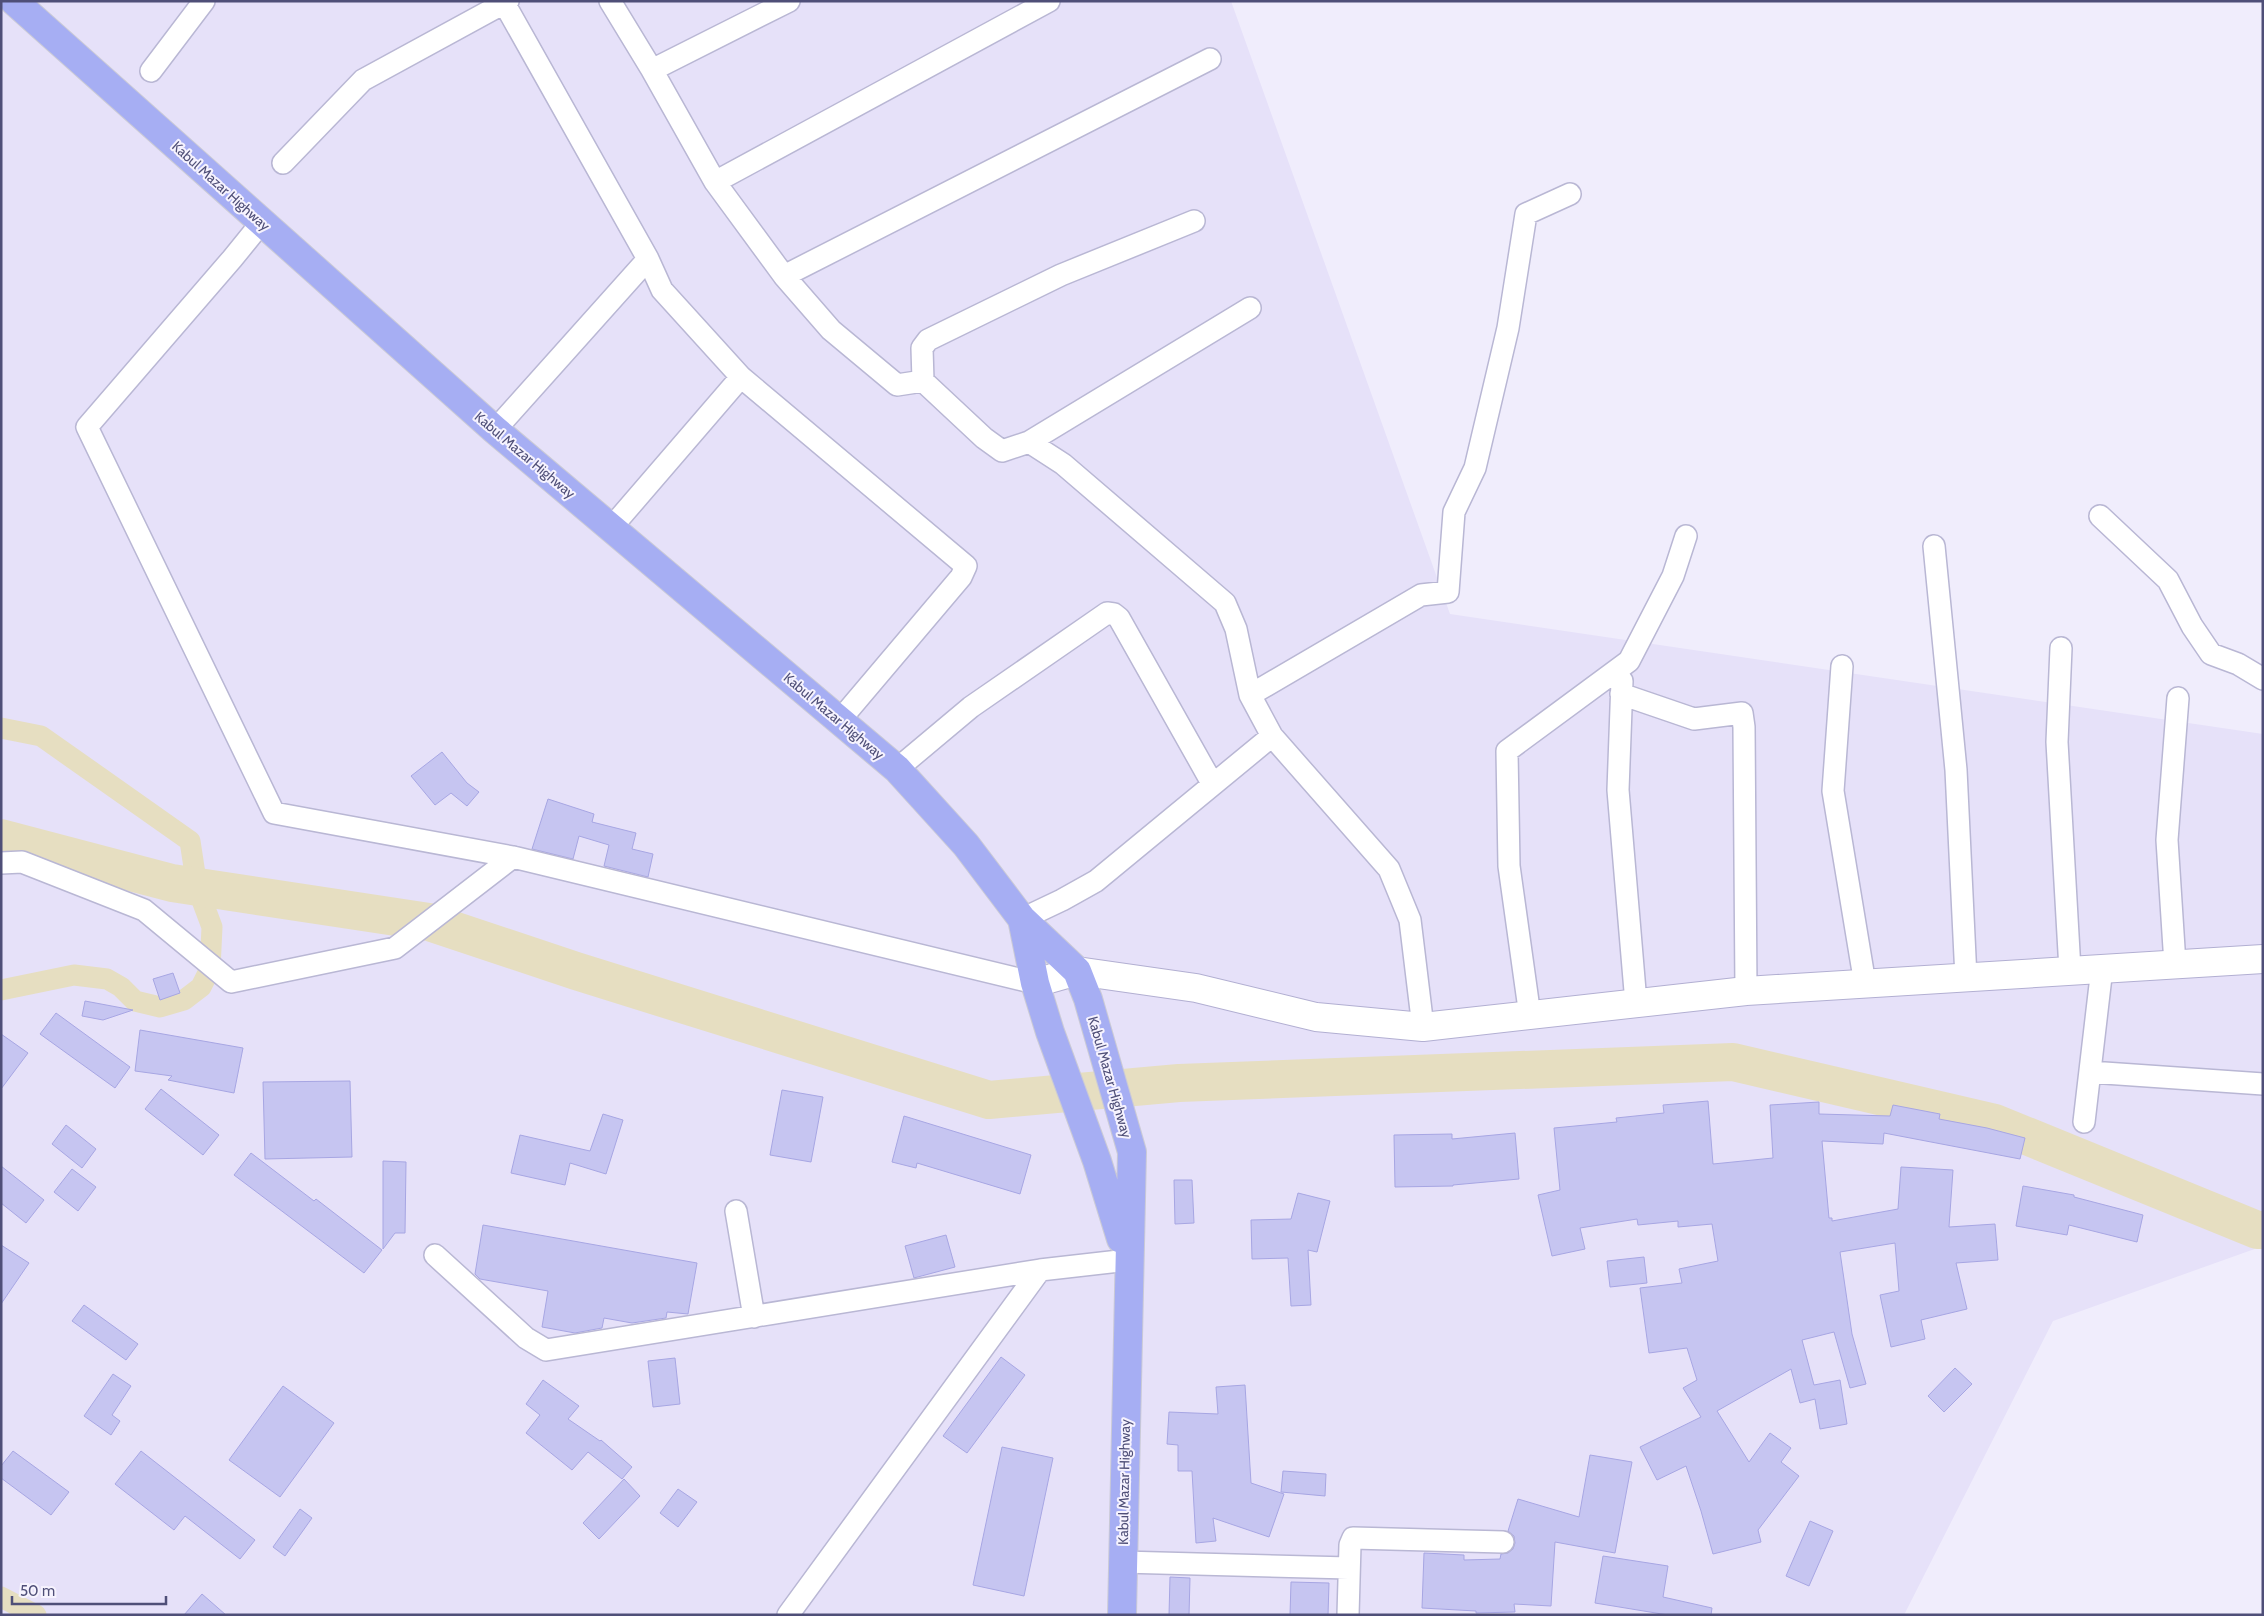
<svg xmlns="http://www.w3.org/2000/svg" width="2264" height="1616" viewBox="0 0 2264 1616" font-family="Cabin,sans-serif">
<rect width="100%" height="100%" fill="#f0edfc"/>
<path fill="#e6e1f9" d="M1,1H1231L1450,614L2263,734V1246L2053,1321L1904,1615H1Z"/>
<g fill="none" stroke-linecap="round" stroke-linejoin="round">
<path stroke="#e6dec1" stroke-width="21" d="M1,728L41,736L190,841L197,887L212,927L210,969L201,987L184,1000L160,1007L135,1001L121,987L107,979L74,975L1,990
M1,1597L36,1615"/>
<path stroke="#e6dec1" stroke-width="38" d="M1,838L172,883L429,922L576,971L989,1100L1179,1083L1733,1062L1995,1123L2257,1230H2263"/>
</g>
<path fill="#c6c5f1" stroke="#a7a6e3" d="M442,752L467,783L479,792L467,806L451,793L435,805L411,776Z
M548,799L594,814L592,822L636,833L632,849L653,854L648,877L604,866L609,845L579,836L573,859L532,849Z
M173,973L180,993L160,1000L153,979Z
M85,1001L133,1010L103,1020L82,1016Z
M56,1013L130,1067L115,1088L40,1034Z
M140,1030L243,1048L234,1093L168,1080L172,1076L135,1071Z
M1,1034L28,1053L1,1089Z
M350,1081L352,1157L265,1159L263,1082Z
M161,1089L219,1135L203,1155L145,1109Z
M782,1090L823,1097L811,1162L770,1155Z
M1708,1101L1713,1164L1773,1158L1770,1105L1819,1102V1114L1890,1116L1893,1105L1940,1114L1939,1119L1987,1128L2025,1138L2020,1159L1884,1133L1883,1144L1822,1141L1829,1218H1832V1221L1898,1209L1901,1167L1953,1170L1949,1227L1995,1224L1998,1260L1956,1263L1967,1309L1921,1320L1925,1339L1891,1347L1880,1295L1899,1291L1895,1243L1840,1252L1852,1334L1866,1384L1850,1388L1834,1332L1802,1340L1814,1385L1840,1380L1847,1424L1820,1429L1815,1399L1800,1403L1791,1369L1717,1411L1749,1462L1770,1433L1791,1448L1781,1462L1799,1476L1758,1530L1761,1542L1713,1554L1701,1511L1686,1466L1657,1480L1640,1447L1701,1417L1683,1388L1697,1380L1687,1348L1649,1353L1640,1288L1682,1283L1679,1269L1718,1261L1712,1224L1678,1227V1221L1638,1225L1637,1219L1580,1228L1585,1249L1552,1256L1538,1195L1560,1190L1554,1128L1617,1122L1616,1118L1664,1113L1663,1105Z
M603,1114L623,1120L606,1174L570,1163L565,1185L511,1173L520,1135L590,1151Z
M904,1116L1031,1155L1020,1194L917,1163L916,1168L892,1162Z
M66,1125L96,1149L82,1168L52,1144Z
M1515,1133L1519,1179L1453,1185V1186L1395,1187L1394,1135L1452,1134V1139Z
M251,1153L314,1201L316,1199L382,1250L364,1273L234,1175Z
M383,1161L406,1162L405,1233H395L383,1249Z
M1,1166L44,1200L26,1223L1,1203Z
M72,1169L96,1187L78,1211L54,1192Z
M1174,1180H1192L1194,1223L1175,1224Z
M2023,1186L2074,1195V1197L2143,1215L2137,1242L2069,1225L2067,1235L2016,1226Z
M1298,1193L1330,1201L1317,1252L1308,1250L1311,1305L1291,1306L1288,1258L1252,1259L1251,1220L1291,1219Z
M483,1225L697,1263L688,1314L667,1312L666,1318L632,1323L604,1318L602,1328L575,1333L542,1327L548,1291L480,1279L475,1274Z
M946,1235L955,1267L914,1278L905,1246Z
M1,1245L29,1263L1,1304Z
M1644,1257L1647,1283L1610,1287L1607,1261Z
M84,1305L138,1344L126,1360L72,1321Z
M1001,1357L1025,1375L967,1453L943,1436Z
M675,1358L680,1404L653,1407L648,1361Z
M1955,1368L1972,1384L1944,1412L1928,1396Z
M113,1374L131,1386L112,1415L120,1421L111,1435L84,1416Z
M543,1380L579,1406L568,1419L600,1441L601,1440L632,1467L622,1479L588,1452L572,1470L526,1433L540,1415L526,1404Z
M1245,1385L1251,1483L1284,1494L1269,1537L1213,1518L1216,1541L1196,1543L1192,1471H1178V1445L1167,1444L1169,1412L1218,1414L1216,1387Z
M283,1386L334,1423L280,1497L229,1460Z
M1002,1447L1053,1458L1024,1596L973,1585Z
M13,1451L69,1492L51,1515L1,1478V1466Z
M141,1451L255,1540L240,1559L185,1516L174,1530L115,1484Z
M1590,1455L1632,1462L1615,1553L1555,1542L1551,1606L1514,1604L1515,1612L1476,1613V1611L1422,1608L1424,1553L1464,1555V1560L1500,1559L1501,1554L1508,1553L1513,1549L1515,1543L1514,1536L1508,1531L1518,1499L1579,1517Z
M1283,1471L1326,1474L1325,1496L1281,1492Z
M624,1479L640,1496L599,1539L583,1523Z
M678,1489L697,1502L678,1527L660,1513Z
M300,1509L312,1518L285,1556L273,1547Z
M1810,1521L1833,1531L1809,1586L1786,1576Z
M1603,1556L1668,1566L1663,1597L1712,1608L1711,1615H1668L1595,1603Z
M1170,1577L1190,1578L1189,1615H1169Z
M1291,1582L1329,1583L1328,1615H1290Z
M202,1594L226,1615H184Z"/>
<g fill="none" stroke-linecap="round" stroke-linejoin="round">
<defs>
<path id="street" d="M503,1L648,259L662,290L741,377L966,566L961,577L840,720
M610,1L652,70L715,182L784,276L831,330L897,385L923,381L984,438L1002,451L1029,442L1063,464L1225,603L1236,629L1250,695L1272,736L1389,869L1410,920L1423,1027
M652,70L789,1
M151,71L204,1
M283,163L363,80L508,1
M715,182L1049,1
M262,222L232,259L87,427L274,813L513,857L1035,983
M784,276L1210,59
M923,381L922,348L928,340L1061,275L1194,221
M495,430L648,259
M1029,442L1250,308
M2100,516L2168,580L2192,626L2211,654L2238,664L2263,679
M611,528L741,377
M1934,546L1956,770L1966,978
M2061,648L2057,742L2070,970
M1842,666L1833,791L1865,984
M1622,681L1618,790L1636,1003
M1621,694L1694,719L1742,713L1744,727L1746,991
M1250,695L1421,595L1448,592L1454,512L1475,468L1508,328L1526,214L1570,194
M897,769L971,707L1107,613L1114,614L1119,618L1212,783
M1,863L22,862L144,910L231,982L395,948L513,857
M1022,919L1062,900L1096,881L1272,736
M2175,964L2167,840L2178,698
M1530,1016L1509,866L1507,751L1629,661L1673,576L1686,536
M2090,1072L2263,1084
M2084,1122L2102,968
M736,1211L754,1317
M435,1255L526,1338L546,1350L1040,1270L1128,1260
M1122,1562L1349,1568
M788,1615L1040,1270
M1348,1615L1350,1545L1353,1538L1503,1542"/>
<path id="secondary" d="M1035,983L1077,971L1196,988L1316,1017L1423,1027L1746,991L2263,959"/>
<path id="highway" d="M14,1L495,430L897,769L966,845L1022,919L1077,971L1088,999L1132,1152L1122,1615
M1022,919L1035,983L1050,1032L1097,1161L1121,1239"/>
</defs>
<use href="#street" stroke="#b9b7d4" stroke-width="24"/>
<use href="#secondary" stroke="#b2afd2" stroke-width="30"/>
<use href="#highway" stroke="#cacad6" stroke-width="30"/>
<use href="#street" stroke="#fff" stroke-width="21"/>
<use href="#secondary" stroke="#fff" stroke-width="28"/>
<use href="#highway" stroke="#a6aef3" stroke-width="28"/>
</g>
<g text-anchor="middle" stroke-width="4" stroke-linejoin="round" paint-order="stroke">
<g font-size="14" fill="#4f4f78" stroke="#f6f3fe">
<text transform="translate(221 186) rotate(42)" y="5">Kabul Mazar Highway</text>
<text transform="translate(525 455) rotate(40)" y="5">Kabul Mazar Highway</text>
<text transform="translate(834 716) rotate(40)" y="5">Kabul Mazar Highway</text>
<text transform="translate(1110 1077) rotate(74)" y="5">Kabul Mazar Highway</text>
<text transform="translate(1124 1482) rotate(-89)" y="5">Kabul Mazar Highway</text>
</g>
</g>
<rect width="2264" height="1616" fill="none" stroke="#4f4f78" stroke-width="5"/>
<path d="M12 1596v8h154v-8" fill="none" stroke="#4f4f78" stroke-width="2.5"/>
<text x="20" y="1596" font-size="15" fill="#4f4f78" stroke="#f6f3fe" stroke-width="4" paint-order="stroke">50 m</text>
</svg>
